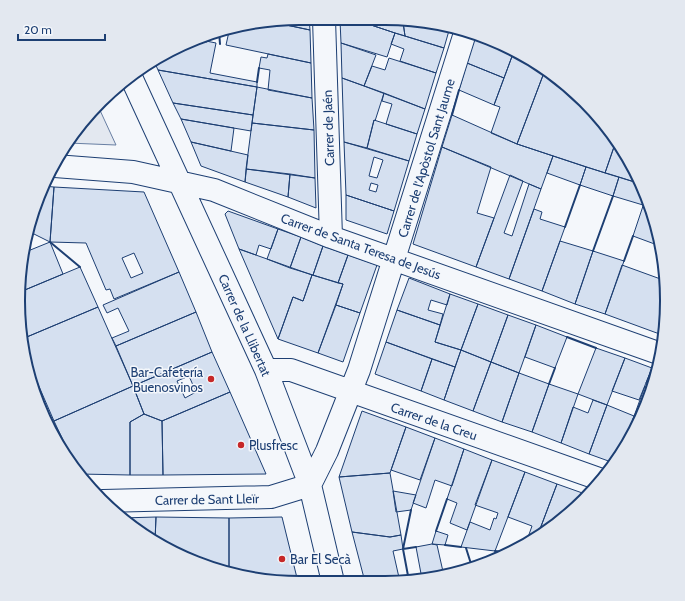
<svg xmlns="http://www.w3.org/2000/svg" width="685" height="601" viewBox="0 0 685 601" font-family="Cabin,sans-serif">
<rect width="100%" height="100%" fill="#f4f7fb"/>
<path fill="#e3e8f0" stroke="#687fa3" d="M98,106L116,145L68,143L76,129Z"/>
<path fill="#d5e0f0" stroke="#1d3f73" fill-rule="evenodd" d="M300,18H309L310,30L272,22Z
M340,20H356L395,33L387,57L341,43Z
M356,20L403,22L405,36L395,33Z
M272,22L310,30L311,63L226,45L230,27Z
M403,22L439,23L450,27L444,48L405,36Z
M395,33L444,48L436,73L400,61L404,49L391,44Z
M208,35L207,42L196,39Z
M475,37L514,51L504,78L467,63Z
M196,39L216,43L210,73L257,82V87L158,70L154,61L175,47Z
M341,43L376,55L364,86L342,78Z
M514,51L526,56L545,70L517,144L491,133L500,107L494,105Z
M268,54L311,63L312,98L268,90L270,70L259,68L261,57L267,58Z
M389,58L436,73L425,109L364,86L372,66L385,70Z
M467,63L504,78L494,105L459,90Z
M158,70L257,87L253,115L173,103Z
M545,70L571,88L608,128L616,141L605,173L517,144Z
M342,78L384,93L375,121L374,120L367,148L344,142Z
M257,87L312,98L314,130L252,123Z
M384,93L425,109L417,134L386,124L392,104L382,101Z
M173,103L253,115L251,131L181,119Z
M452,115L517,144L553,156L541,189L442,147Z
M181,119L234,128L231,151L191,142Z
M374,120L417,134L409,161L367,148Z
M252,123L314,130L315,178L246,169Z
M616,141L638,175L641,184L605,173Z
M191,142L248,155L245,182L201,166Z
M344,142L409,161L394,211L346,195ZM374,157L383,160L377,178L369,176ZM371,183L378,185L376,192L369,190Z
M442,147L491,167L477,213L494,218L476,267L413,244Z
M553,156L586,167L580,185L547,173Z
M586,167L619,177L613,196L580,185Z
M246,169L290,174L288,197L245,182Z
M290,174L315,178L316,208L288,197Z
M510,175L523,181L504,233L512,236L529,184L541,189L509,279L476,267Z
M619,177L641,184L646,197L643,205L613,196Z
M43,186L54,187L50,242L28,231Z
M54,187L144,192L179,272L114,299L110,289L106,290L86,243L50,242ZM134,253L143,273L131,278L122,258Z
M346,195L394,211L387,234L346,220Z
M646,197L657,227L660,246L633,236Z
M534,209L542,212L540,219L565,227L542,291L509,279Z
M228,211L278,229L271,249L259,245L256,255L239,249L225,214Z
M278,229L301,237L290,268L267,259Z
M301,237L323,246L313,275L290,268Z
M560,241L593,251L575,304L542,291Z
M50,242L63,274L20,292L23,253Z
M24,244L27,251L23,253V246Z
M323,246L348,255L338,283L313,275Z
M239,249L312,275L303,301L293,297L278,339Z
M593,251L624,261L605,314L575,304Z
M348,255L377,265L360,313L336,305L343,284L338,283Z
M622,265L666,281L665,336L605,314Z
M80,267L98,307L22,339L19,319L20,292Z
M179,272L196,312L116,346L112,338L129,331L118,308L107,313L103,305Z
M312,275L343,284L318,353L278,339L293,297L303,301Z
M409,278L450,294L447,305L431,300L428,310L443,314L440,325L397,310Z
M450,294L478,304L461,350L435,342Z
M478,304L508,315L491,362L461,350Z
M336,305L360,313L343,362L318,353Z
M98,307L133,386L54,421L24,352L22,339Z
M397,310L440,325L435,342L461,350L455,367L386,342Z
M196,312L212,352L133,386L116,346Z
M508,315L536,325L519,373L491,362Z
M536,325L567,337L555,368L525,357Z
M386,342L432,359L421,391L375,374Z
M596,348L625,358L607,405L578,394Z
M461,350L491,362L473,411L444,400Z
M212,352L230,392L162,421L144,414L133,386ZM189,376L196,392L185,398L177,381Z
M625,358L652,368L639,400L612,391Z
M432,359L455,367L444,400L421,391Z
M491,362L519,373L502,422L473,411Z
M652,368L657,370L653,386L646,383Z
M519,373L549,384L532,432L502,422Z
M549,384L578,394L561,443L532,432Z
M133,386L144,414L130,422V475L79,474L54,421Z
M645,386L653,389L639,421L633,419Z
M230,392L266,474L163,475L162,421Z
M593,400L607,405L589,454L561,443L573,407L588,413Z
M607,405L634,416L623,450L614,463L589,454Z
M362,411L406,427L390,473L339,477Z
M144,414L162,421L163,475H130V422Z
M406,427L435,438L420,480L391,470Z
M630,430L634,431L623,450Z
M435,438L464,449L452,486L435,480L426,508L413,503Z
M464,449L492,460L467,530L450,523L457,503L447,499Z
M492,460L525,472L495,551L461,547L470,522L490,530L494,518L496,519L498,513L475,505Z
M525,472L557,484L537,537L530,541L527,540L532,526L508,517Z
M390,473L401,535L390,537L352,532L339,477Z
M557,484L588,495L557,524L537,537Z
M393,491L416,495L411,510L396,512Z
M156,517L155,541L129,525L121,518Z
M156,517L229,518V574L176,554L155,541Z
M282,517L298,582H282L229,574V518Z
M436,531L448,535L445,545L432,544Z
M352,532L390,537L401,535L403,549L393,551L400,582H365Z
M432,544L437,545L444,576L422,579L416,547Z
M472,567L458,573L444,576L443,573Z"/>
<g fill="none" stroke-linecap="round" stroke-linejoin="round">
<defs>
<path id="street" d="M324,19L331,237
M131,77L266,370L310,485L333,582
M55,166L133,172L214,190L331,237L661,354
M266,370H291L602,480
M103,501L271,497L310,485L327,451L359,370L465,33"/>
</defs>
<use href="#street" stroke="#1d3f73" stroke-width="24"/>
<use href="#street" stroke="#f4f7fb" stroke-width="22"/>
<path stroke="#1d3f73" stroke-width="2" d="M219,31L220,44
M257,82L259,68
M452,115L459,90
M565,227L580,185
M50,242L80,267
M593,251L613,196
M624,261L633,236
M567,337L596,348
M549,384L555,368
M411,510L403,549L416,547
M436,531L447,499
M445,545L461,547
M466,548L472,567
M403,549L409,581
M495,551L503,552"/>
</g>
<g fill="#c62828" stroke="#f4f7fb" stroke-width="1.5">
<circle cx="211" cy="379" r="4"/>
<circle cx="241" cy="445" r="4"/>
<circle cx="282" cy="559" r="4"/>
</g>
<g text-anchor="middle" stroke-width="3" stroke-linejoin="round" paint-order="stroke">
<g font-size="13" fill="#1d3f73" stroke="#f4f7fb">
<text transform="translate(328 128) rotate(-92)" y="5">Carrer de Jaén</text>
<text transform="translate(426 158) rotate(-73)" y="5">Carrer de l'Apòstol Sant Jaume</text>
<text transform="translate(361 246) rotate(20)" y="5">Carrer de Santa Teresa de Jesús</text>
<text transform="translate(245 325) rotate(66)" y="5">Carrer de la Llibertat</text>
<text transform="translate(434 421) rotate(19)" y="5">Carrer de la Creu</text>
<text transform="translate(207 499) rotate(-1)" y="5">Carrer de Sant Lleïr</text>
</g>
<g font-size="13" fill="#1d3f73" stroke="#f4f7fb" text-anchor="start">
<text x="203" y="377" text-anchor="end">Bar-Cafetería<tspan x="203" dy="15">Buenosvinos</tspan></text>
<text x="249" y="450">Plusfresc</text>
<text x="290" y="564">Bar El Secà</text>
</g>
</g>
<path d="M0 0H685V601H0ZM300 25H385A275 275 0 0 1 660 300V301A275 275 0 0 1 385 576H300A275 275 0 0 1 25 301V300A275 275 0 0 1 300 25Z" fill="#e3e8f0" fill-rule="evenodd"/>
<path fill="none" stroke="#1d3f73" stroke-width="2" d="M300 25H385A275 275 0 0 1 660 300V301A275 275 0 0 1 385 576H300A275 275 0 0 1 25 301V300A275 275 0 0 1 300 25Z"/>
<path d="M18 34v6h87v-6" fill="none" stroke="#1d3f73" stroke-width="2"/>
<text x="24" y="34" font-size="12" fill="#1d3f73" stroke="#f4f7fb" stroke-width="3" paint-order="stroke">20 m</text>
</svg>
